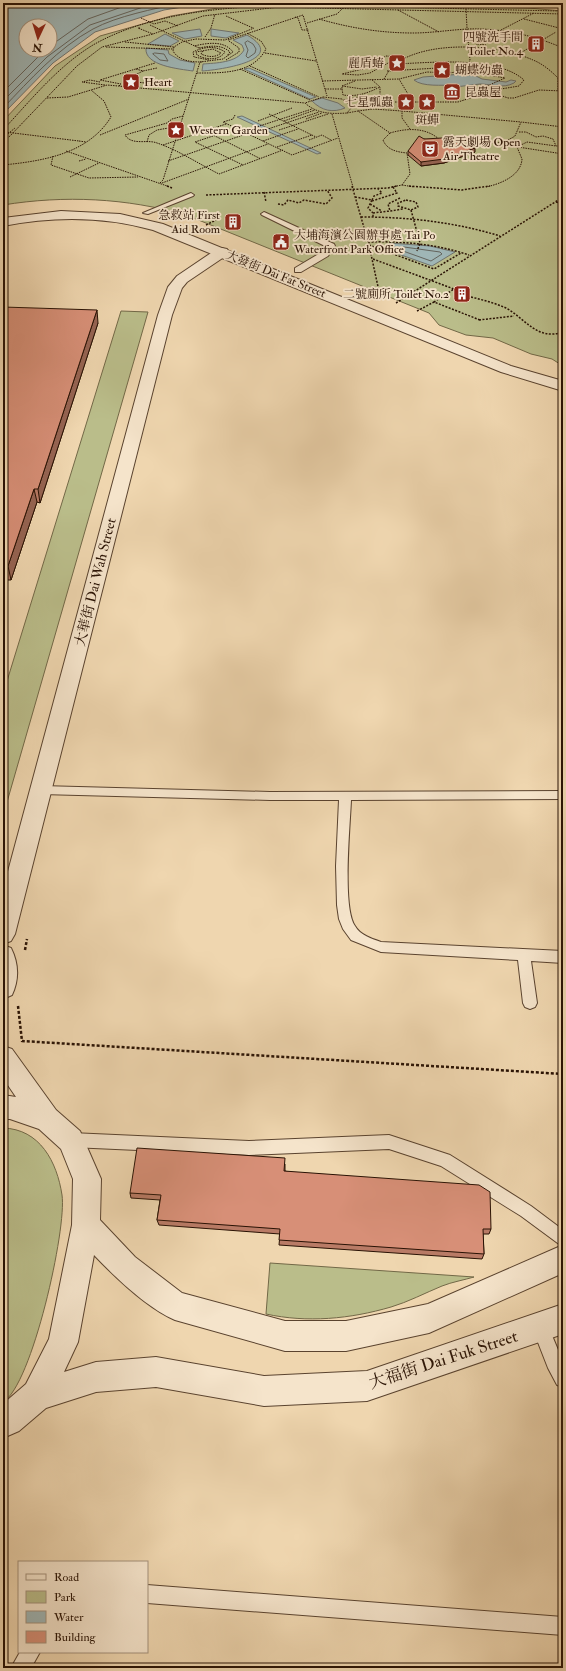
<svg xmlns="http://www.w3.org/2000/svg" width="566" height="1671" viewBox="0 0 566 1671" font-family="'IM FELL Double Pica','Noto Serif TC',serif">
<rect width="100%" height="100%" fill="#efd6af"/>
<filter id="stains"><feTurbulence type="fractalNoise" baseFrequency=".005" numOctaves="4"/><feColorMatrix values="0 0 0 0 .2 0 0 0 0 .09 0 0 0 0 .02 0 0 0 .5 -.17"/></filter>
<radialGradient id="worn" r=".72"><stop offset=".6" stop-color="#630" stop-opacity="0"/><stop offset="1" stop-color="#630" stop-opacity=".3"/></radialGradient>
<path fill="#babd8a" stroke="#726847" d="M317,3L528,8L563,11V366L552,359L531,354L493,338L466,335L439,325L429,313L186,215C126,198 65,195 3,205V121L55,66L100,36L171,16L218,8L260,4Z
M121,311L148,312L3,816V694Z
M3,1128C40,1129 57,1162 62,1195C67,1228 32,1386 3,1402Z
M270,1263L474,1277C464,1280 452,1282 442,1286C425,1293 408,1302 391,1307C350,1319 307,1323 266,1314Z"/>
<path fill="#9fb6b6" stroke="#70746f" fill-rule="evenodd" d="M3,3H207L164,10L95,32L53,63L3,114ZM26,26H50V50H26Z
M200,29L202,36L185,39L172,33Z
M211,29L239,33L226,38L211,36Z
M165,34L179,41L170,46L148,44Z
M247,35C290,60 219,70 202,71L203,64C215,63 237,63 244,50L242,45L233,40Z
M146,48L168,50L169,54L180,60L195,63L193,71C180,69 144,66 146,48Z
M249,68L316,97L310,99L244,69Z
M463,74L476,76L482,79L506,82L511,80L516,81L514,83C503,89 491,84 480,84C472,85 463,86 455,87L454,85C443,85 422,87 414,80L423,77Z
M322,98L338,103L345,108C333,113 322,111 312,101Z
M242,116L321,153L317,154L237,117Z
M390,243L430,246L455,252L432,266L393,252Z"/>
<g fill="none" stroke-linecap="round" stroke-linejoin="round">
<path stroke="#64645d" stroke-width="1" d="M248,41L253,44L256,49L255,53L248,58L246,56L248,50L245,43Z
M50,46L88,19L133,3
M155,53L164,54L168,61L160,60L153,54Z
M3,92L45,50
M3,101L47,57L90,25L155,3
M3,108C30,80 58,48 93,29C117,16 154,9 181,3
M404,247L440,252L442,254L431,261L403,251L402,249Z"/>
<defs>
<path id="service" d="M191,193L194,195L193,196L148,214L143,213Z
M264,212L334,244L335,246L328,256L301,272H295V268L322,252L327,247L262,215L261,214Z
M41,786L270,792L563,791V799L351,800C350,826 342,908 355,926C360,935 372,939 381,942L563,951V963L531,961L537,1003L535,1007L530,1009L525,1007L523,1003L518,960L381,952L351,940L343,929L339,919L337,905L336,866L339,800H270L41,794L37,793L35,790L37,787Z
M71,1133L249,1141L389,1135L450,1155L531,1206L563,1230V1247L521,1216L441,1166L389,1149L249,1155L71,1147L66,1145L64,1140L66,1135Z
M540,1319L546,1321L563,1362V1387L557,1385L548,1368L532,1327L534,1321Z
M147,1585L563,1617V1635L147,1603Z
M20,1652H40L31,1668H11Z"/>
<path id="minor" d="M222,248L227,249L229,252L227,255L187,282L182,288L172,315L15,934L11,941L3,944V890L158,315L168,287L177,276L217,249Z
M3,945L11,948C19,964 19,980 12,995L3,999Z
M3,1046L12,1049L56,1110L80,1131L101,1179L100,1220L135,1257L182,1293L285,1321H346L428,1304L563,1245V1273L429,1333L346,1351H285L175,1320C147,1308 115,1277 94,1255L78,1342L64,1372L96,1362L156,1357L264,1376L367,1371L563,1304V1334L367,1401L264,1406L156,1387L96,1392L46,1408L19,1431L3,1438V1404L26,1384L49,1339L72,1225L73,1179L61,1149L39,1129L10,1119H3V1095L16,1097L3,1078Z"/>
<path id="tertiary" d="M61,211L120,214L163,224L511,366L563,381V391L501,372L153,230C103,216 54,216 3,226V218Z"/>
</defs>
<use href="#service" stroke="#5a432f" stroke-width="2"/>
<use href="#minor" stroke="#5a432f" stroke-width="2"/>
<use href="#tertiary" stroke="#5a432f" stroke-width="2"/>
<path stroke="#291204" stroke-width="1" stroke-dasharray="1.5 1" stroke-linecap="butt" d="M398,10L439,32
M226,16L253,28
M295,17L298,18L302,30H309
M141,18L154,24L165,21L178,26
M319,19C350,28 381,33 413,33C431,33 449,30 468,29C501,28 533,35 563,48
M524,19L563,29
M307,23L337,14L343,8
M140,28H138L153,34
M501,30L534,13
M205,37L211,28L215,14
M228,40L303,15L327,96
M125,42L174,47L182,42L196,39L225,40L254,28
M106,47L173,49
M174,47L173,51C179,61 191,62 202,62
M199,48C210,46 221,44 230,52L227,56
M471,48L478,44L486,45L485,47
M203,51L201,54C208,57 215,58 221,53L213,49L196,52L197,55C206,60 219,61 225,52C215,45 203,47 193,52L194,57L209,60
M265,53L316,61
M386,56L399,57L370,73L358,75L342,74L367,68Z
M226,60L239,52V48L229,41
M250,66L319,97
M136,69L143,71L157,68
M240,69L310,100
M143,71L135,75L136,82L173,86
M387,71L438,68L451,72
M466,71L505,78L485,87L480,85
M197,73C222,73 253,74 266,49L261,41L247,33
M384,79C387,74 390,68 395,64C428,40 497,44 533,60C543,64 551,71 558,78V91
M322,81L399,79
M100,82L90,80L82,82L105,85
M119,86L121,84L100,80L155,63
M342,86L362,89L377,87
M325,89H342V86L355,81
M342,89L343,95C357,97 368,93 380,87
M491,92L508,98H514L539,90L563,91
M468,93L474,97
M323,97L342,99L352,107L347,113C331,114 317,114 305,103Z
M47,98L68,97L91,90
M359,98L380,97
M344,100L358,97L360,99L358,105
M385,102H458L495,90L519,86L524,80C496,55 429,63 394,64
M351,106L385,102L386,100L380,97V87L371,79
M358,111L373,109L402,111L405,102L404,99L408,94L399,79L427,72L448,73L466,71L470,60L467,29
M347,113L358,111L390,133C407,128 426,127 440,140
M269,114L316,137
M332,114L353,187
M235,115L233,119L223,122L292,155L338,138
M183,116L172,119L167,123L125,135C132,146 147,139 157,143C178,150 199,164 219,174L283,150
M306,119L322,113
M258,121L292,108
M284,121L315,110
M410,129L402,118V111L521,122
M3,130C31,100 57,67 93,45C172,0 292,4 382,7C442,8 503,10 563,11
M279,130L328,114
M205,131L261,159
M241,132L312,109
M519,132H526L536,137L543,136L553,139L556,146H563
M390,133L383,140C387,150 397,152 407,153L410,174L402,185L392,187
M100,135L189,99
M250,135L319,112
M213,136L195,142L243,165
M4,137L15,128
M309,140L322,135L331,140
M3,141L10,136L77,66L102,47L153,34L203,16L279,7L563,14
M79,141L86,142
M263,141L298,129
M451,141C471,143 497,148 515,136L521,122L563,127
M147,142L149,135L157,130L180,126
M163,145L226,124
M277,147L312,135
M518,147L563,154
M66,151L170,187
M53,156L51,165L89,178L138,177
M79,161L86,159
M168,161L246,134
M3,165C43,161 88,154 111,117L104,101L91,90L107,85L305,103
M70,177L99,163
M160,183L163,180L200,62L223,59L233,52C224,40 207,43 194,46
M162,183L268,144
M402,185L414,187
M486,187C500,184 521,176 522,159L517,147L527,142L556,146"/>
<path stroke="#291204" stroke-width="1.5" stroke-dasharray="2 1.5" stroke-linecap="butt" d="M167,186L172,188
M352,186L369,245L380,296
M409,186L462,190L490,186
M264,192L266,202
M206,195L388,188L397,186
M355,197L372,200L368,208L373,213V217
M400,198L388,204L390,211L403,209
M372,200L374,196L382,193L378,189
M406,200L416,202L418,207L411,210L398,206V203Z
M372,201L397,193L393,187
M556,202L563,204
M278,204L284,205L288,200L299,203L304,200L326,204L332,198L327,190
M370,204L382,211
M411,210L420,243L417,251
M373,213L390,211
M361,217C409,217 454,222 500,236
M206,225L216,220
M368,242C403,241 436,244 469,255
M369,245L434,269L461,253
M373,259L454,289L434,302L480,320
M471,297C483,300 495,303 506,308C526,319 537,341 563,332
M396,303L563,197
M417,311L434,302
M479,320L514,316"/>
<path stroke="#291204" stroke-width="2.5" stroke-dasharray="3 2" stroke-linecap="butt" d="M25,950L27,939
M18,1006L22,1041L563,1074"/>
<use href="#service" fill="#f5e4cb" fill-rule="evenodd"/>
<use href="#minor" fill="#f5e4cb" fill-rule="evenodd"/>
<use href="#tertiary" fill="#f5e4cb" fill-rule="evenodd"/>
<path stroke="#291204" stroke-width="1" stroke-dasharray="1.5 1" stroke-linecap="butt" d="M466,9L467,28
M150,25L199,48
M517,55L556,32
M5,132L79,141"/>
</g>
<path fill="#b97b66" stroke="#291204" d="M424,139L475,152L444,163L421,166L408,155V151Z
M3,307L98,323L40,503L37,502L11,580H3Z
M285,1164V1171L491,1229L489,1234H483L484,1254L482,1259L279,1245L280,1234L159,1225L157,1220L160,1200L131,1198L130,1193Z"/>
<path fill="#966453" stroke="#291204" d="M475,148V152L444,163L421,166V162Z
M97,310L98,323L40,503L38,489Z
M34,489L37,502L11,580L8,566Z"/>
<path fill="#d78f77" stroke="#291204" d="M419,136L424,139L442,138L475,148L444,159L421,162L408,151Z
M3,307L97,310L38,489H34L8,566H3Z
M137,1148L285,1158L284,1171L479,1185L490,1192L491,1229H483L484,1254L279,1240L280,1229L157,1220L161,1195L130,1193Z"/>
<defs>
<symbol id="building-square" viewBox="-11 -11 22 22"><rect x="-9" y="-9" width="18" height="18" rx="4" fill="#8f2418" stroke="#f5e4cb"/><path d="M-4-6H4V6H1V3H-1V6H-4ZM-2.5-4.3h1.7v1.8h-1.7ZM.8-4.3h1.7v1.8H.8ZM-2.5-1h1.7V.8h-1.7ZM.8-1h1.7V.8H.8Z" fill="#fff"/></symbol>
<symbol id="sight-square" viewBox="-11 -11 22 22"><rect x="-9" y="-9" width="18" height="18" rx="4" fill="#8f2418" stroke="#f5e4cb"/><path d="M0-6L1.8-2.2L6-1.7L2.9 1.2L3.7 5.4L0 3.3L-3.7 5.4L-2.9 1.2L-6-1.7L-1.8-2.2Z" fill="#fff"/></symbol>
<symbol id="museum-square" viewBox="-11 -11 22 22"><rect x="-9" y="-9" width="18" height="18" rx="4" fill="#8f2418" stroke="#f5e4cb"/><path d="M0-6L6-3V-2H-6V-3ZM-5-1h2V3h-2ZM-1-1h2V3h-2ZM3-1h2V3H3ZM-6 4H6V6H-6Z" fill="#fff"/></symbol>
<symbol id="theatre-square" viewBox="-11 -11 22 22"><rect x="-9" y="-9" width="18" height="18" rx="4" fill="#8f2418" stroke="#f5e4cb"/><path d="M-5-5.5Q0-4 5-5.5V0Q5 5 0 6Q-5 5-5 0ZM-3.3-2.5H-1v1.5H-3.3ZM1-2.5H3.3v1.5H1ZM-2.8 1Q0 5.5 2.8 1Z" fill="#fff"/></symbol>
<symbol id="civic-square" viewBox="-11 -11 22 22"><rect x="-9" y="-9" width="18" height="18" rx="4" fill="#8f2418" stroke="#f5e4cb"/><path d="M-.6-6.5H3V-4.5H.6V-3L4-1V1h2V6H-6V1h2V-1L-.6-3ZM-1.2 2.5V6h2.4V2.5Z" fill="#fff"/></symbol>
</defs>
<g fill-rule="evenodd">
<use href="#building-square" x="526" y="34" width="20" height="20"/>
<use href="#sight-square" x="387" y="53" width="20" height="20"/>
<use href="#sight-square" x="432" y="60" width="20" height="20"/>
<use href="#sight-square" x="121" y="72" width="20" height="20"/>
<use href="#museum-square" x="442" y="82" width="20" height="20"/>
<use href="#sight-square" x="396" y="92" width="20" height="20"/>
<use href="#sight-square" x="417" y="92" width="20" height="20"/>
<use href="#sight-square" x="166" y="120" width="20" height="20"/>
<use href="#theatre-square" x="420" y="139" width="20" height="20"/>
<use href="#building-square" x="223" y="212" width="20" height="20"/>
<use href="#civic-square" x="271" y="232" width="20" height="20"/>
<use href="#building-square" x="452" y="284" width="20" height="20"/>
</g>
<g text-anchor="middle" stroke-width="3.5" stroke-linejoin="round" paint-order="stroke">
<g font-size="12" fill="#291204" stroke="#f5e4cb" text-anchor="start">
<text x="523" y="41" text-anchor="end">四號洗手間<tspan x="523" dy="14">Toilet No.4</tspan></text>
<text x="384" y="67" text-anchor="end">麗盾蝽</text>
<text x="455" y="74">蝴蝶幼蟲</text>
<text x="144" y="86">Heart</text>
<text x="465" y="96">昆蟲屋</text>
<text x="393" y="106" text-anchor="end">七星瓢蟲</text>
<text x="427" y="124" text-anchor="middle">斑蟬</text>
<text x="189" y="134">Western Garden</text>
<text x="443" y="146">露天劇場 Open<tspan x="443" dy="14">Air Theatre</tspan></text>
<text x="220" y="219" text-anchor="end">急救站 First<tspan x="220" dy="14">Aid Room</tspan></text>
<text x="294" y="239">大埔海濱公園辦事處 Tai Po<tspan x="294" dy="14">Waterfront Park Office</tspan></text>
<text x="449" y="298" text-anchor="end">二號廁所 Toilet No.2</text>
</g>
<g font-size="12" fill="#291204" stroke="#f5e4cb">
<text transform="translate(276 274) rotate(22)" y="4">大發街 Dai Fat Street</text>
</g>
<g font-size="14" fill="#291204" stroke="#f5e4cb">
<text transform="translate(95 582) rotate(-76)" y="5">大華街 Dai Wah Street</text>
</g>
<g font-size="17" fill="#291204" stroke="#f5e4cb">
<text transform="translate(443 1359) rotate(-18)" y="6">大福街 Dai Fuk Street</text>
</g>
</g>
<rect width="566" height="1671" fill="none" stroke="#efd6af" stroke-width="16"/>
<rect x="4" y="4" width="558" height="1663" fill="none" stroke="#291204" stroke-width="2"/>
<rect x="8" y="8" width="550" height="1655" fill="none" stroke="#291204"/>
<rect x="18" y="1561" width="130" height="92" fill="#f5e4cb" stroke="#a3907b"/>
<rect x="26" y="1574" width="20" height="6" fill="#f5e4cb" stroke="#a3907b"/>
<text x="54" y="1581" font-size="12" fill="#291204">Road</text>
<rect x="26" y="1591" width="20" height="12" fill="#babd8a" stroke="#a3907b"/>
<text x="54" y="1601" font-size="12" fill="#291204">Park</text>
<rect x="26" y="1611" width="20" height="12" fill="#9fb6b6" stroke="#a3907b"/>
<text x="54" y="1621" font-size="12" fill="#291204">Water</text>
<rect x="26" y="1631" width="20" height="12" fill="#d78f77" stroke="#a3907b"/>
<text x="54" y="1641" font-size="12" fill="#291204">Building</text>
<g transform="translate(38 38) rotate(184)"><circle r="19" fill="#f5e4cb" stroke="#a3907b"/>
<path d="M0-3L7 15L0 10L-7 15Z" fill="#8f2418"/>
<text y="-6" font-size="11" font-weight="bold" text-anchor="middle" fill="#291204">N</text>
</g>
<rect width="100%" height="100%" filter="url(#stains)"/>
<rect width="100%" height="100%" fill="url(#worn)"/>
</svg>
